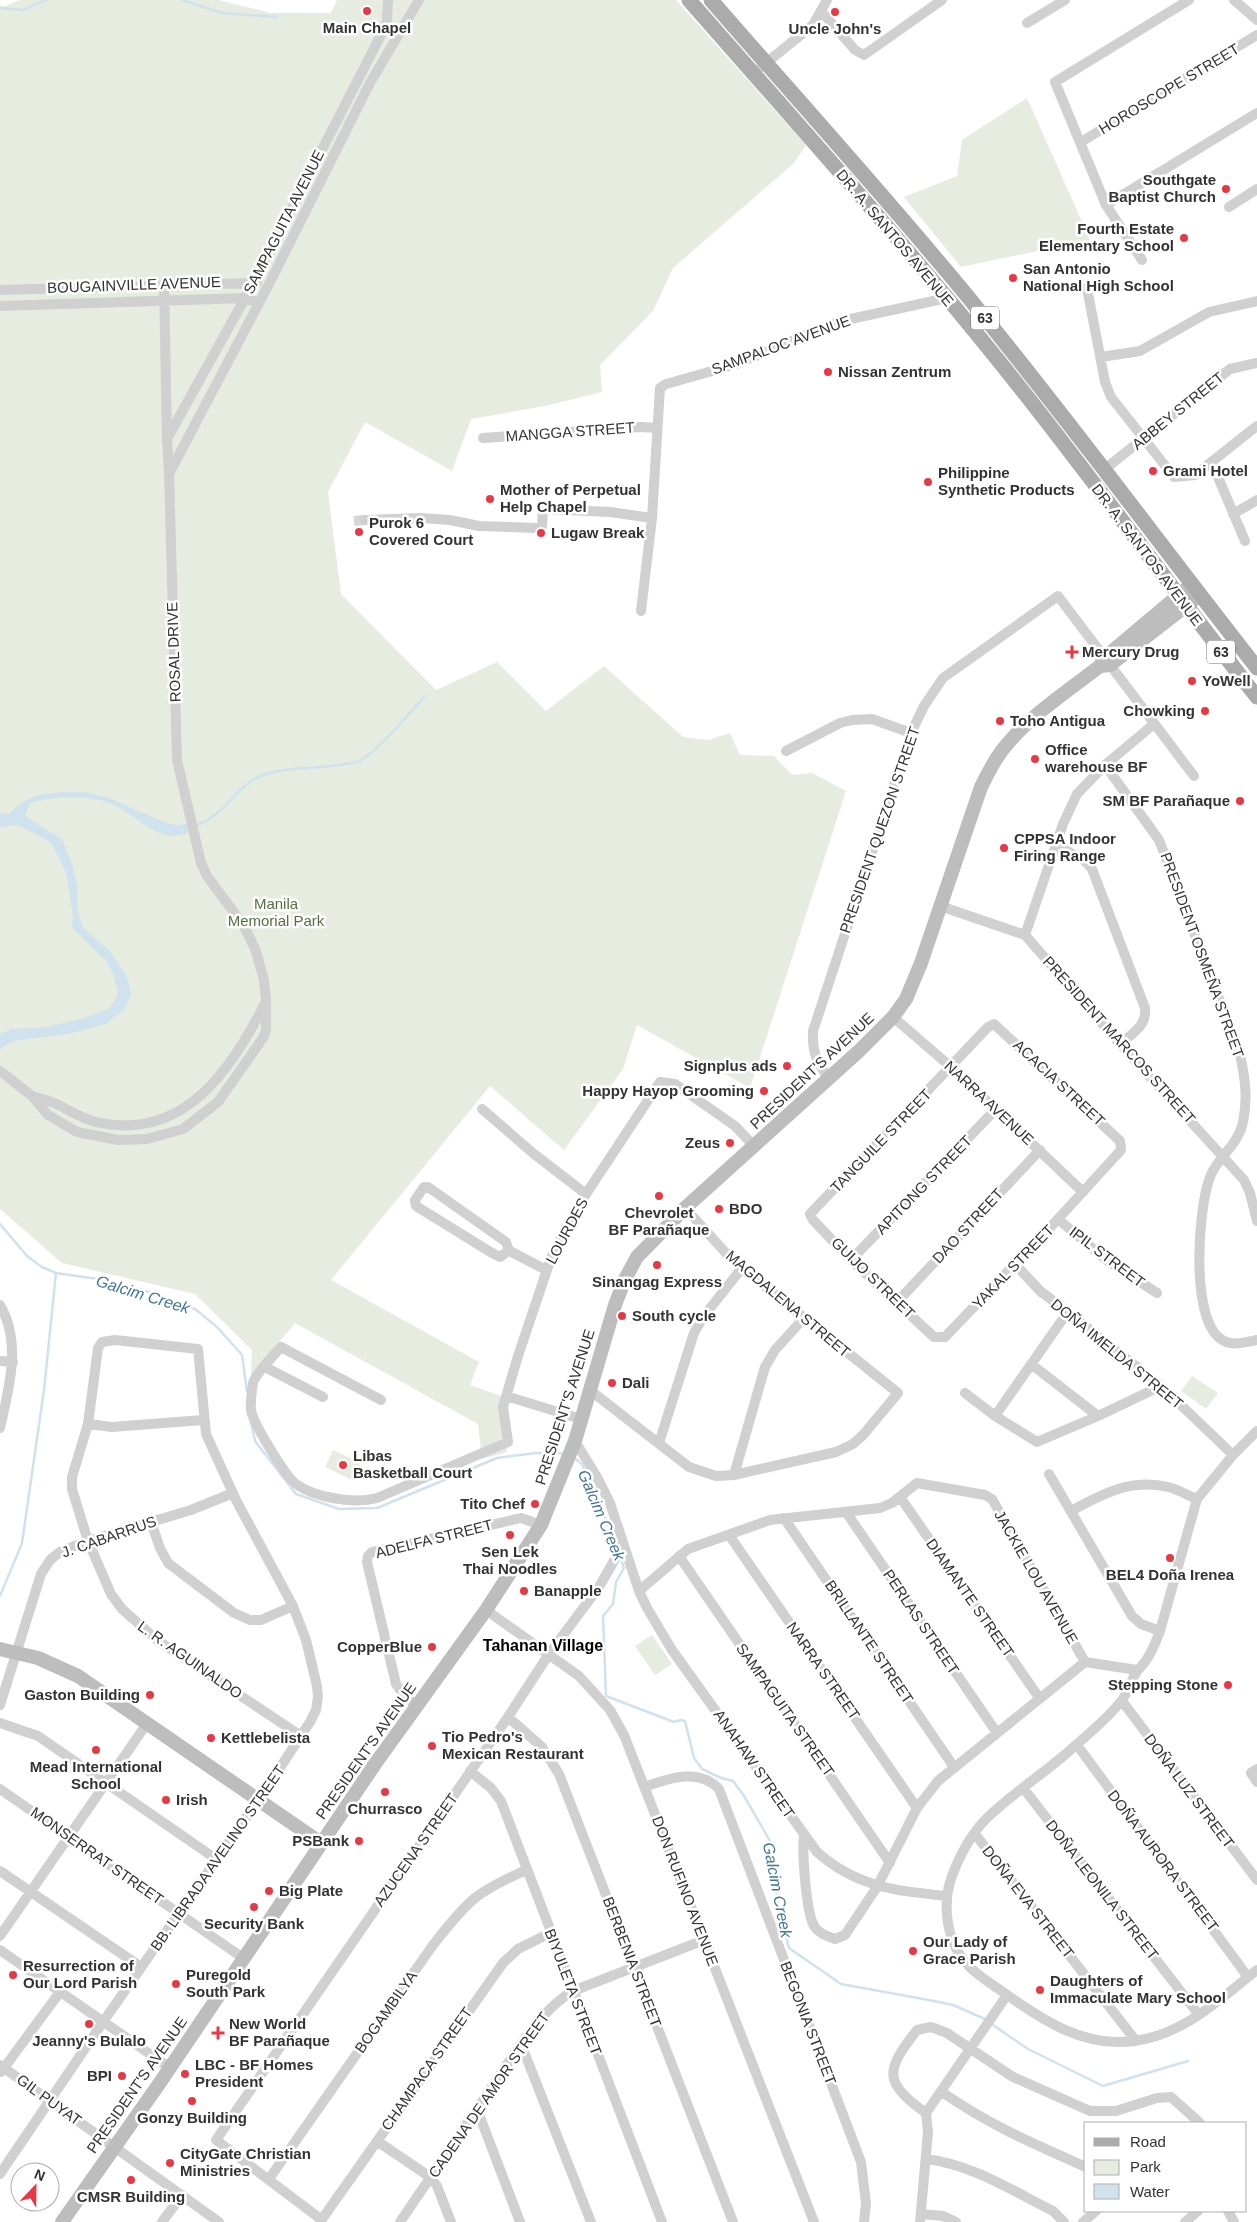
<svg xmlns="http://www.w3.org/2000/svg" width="1257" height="2222" viewBox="0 0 1257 2222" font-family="Arial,sans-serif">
<rect width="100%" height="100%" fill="#fff"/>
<path fill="#e6ecdf" d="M21,0H218L271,13H331L337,0H676L806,145L794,163L673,268L653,311L600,365L602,392L545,406L471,419L452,471L365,422L328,492L341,594L436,690L497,662L546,711L604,666L683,737L708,740L730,733L740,755L774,756L792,775L812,773L846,791L750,1088L637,1025L623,1069L564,1150L490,1086L331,1280L479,1362L470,1385L501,1396L507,1452L482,1459L478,1424L295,1323L251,1376L252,1350L195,1294L62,1263L0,1209V5L2,7Z
M1027,98L1090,240L961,267L904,197L957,176L962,140Z
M1192,1376L1218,1393L1206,1409L1181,1391Z
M333,1450L361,1463L352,1480L325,1467Z
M652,1635L672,1664L655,1675L635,1646Z"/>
<path fill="#cfe2ee" d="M83,792L109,798L166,823L178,825L205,822C198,826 189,833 181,835C153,841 133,811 109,803C84,795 56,796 30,803L25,816L62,839L71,861L77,883L78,913L83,928L110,951L127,977L131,994L124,1010L105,1024L73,1033L14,1041L0,1049V1034L12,1029L48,1027L84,1018L110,1008L118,995L114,976L107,962L72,927L73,916L66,873L51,843L19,825L0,827V813L8,815C30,790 53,793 83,792Z"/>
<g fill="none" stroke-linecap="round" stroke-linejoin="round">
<path stroke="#cfe2ee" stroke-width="2.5" d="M182,0L222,13L277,17
M0,8L23,10L46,0
M202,823C225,813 236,787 259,777C285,765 317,770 345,764C350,763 356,763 360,761C378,751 410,713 425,696
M0,1224L27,1256L42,1267L56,1273L98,1279L143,1290L195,1309L217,1327L242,1355L247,1391
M251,1422L255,1441L296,1494L339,1509L377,1508L497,1458L536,1453H559L565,1455
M573,1457L582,1464L614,1538L624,1568L616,1582L613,1604L603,1616L606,1696L674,1722L681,1720L685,1721L694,1758L702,1769L721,1778L733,1781L744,1796L770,1841L778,1905L789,1948L841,1984L934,2001L953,2005L985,2019
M0,1596L22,1543L44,1390L56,1273
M993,2025L1028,2049L1103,2086L1188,2061"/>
<path stroke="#d6d6d6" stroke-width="10" stroke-dasharray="10 5" stroke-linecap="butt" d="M354,521L365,520"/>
<path stroke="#d0d0d0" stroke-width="10" d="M1234,0L1257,20
M822,12L855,50L864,55L942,0
M1027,23L1065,0
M761,67L813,25L827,0
M1081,142L1257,35
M1106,205L1257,113
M1229,207L1257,189
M1142,260L1106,205L1055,82L1189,0
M1087,288L1105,382L1111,397L1174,477L1195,475L1257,426
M0,290L257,283
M0,306L245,298L259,303
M1101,357L1140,351L1209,312L1257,301
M168,437L254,282L382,33L387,21L388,0
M483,438L641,427L657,428
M1212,463L1245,541
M1105,469L1230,369L1257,363
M170,472L268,286L370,83L419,0
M1233,514L1257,500
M365,520L421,518L450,520L479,526L538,528L542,526L543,509L610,512L652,518
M641,611L652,518L660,388L666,384L737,364L837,322L947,298
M786,751L840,723L852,720L872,719L911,733
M1105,765L1159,840L1240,1054C1245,1078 1248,1098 1243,1122C1238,1146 1218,1156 1210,1177C1198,1208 1189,1324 1224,1341C1234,1346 1246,1342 1257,1340
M1055,844L1085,861L1092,869L1145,1008C1147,1026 1132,1034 1120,1044
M940,906L1025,935L1120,1044L1244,1180L1250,1193L1257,1221
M1025,935L1063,824L1077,794L1105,765L1154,724
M893,1017L951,1067L1083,1192
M994,1024L1120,1141L1121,1150L1058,1219L945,1337H934L851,1260L813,1220L810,1214L988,1027Z
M0,1071L32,1096L48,1115L77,1132L118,1140L147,1139L183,1129L218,1102L263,1038L266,1030V1000L264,980L256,951L244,926L207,876L201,863L177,760L169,472L167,439L164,284
M829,1078C816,1062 812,1051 813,1031L911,733L924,706L943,678L1058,596L1194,776
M32,1096C39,1098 47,1100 54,1103C68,1109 80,1118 96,1122C183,1142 231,1071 265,1003
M482,1109L534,1154L586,1194
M424,1187H428L506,1242L508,1248L507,1252L500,1257L492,1253L416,1206L415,1200Z
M1058,1219L1105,1259L1157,1293
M508,1250L546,1270
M851,1260L996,1109
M1015,1264L1042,1293
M1043,1293L1161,1386L1233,1455
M897,1302L1040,1150
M0,1305C22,1343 9,1388 0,1428
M0,1361L13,1362
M1031,1364L1098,1416
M265,1367L323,1397
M591,1391L689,1467L716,1476L734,1475L836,1452L853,1444L863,1435L898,1393L742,1268L725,1252L685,1208
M965,1393L995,1416L1037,1442L1098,1416L1161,1386
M506,1396L581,1419
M381,1400L281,1347C274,1355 255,1374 253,1383C252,1390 250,1403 251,1410C253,1423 285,1476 296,1484C315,1498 355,1504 377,1498L508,1442L503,1407L518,1356L551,1258L564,1231L586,1194L660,1082L675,1084L735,1126L754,1146
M995,1416L1067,1313
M88,1424L112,1427L203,1420
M1257,1431L1233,1455L1197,1499L1160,1631C1156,1642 1152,1652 1145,1662C1143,1665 1140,1667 1138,1670C1131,1679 1129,1691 1122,1700C1110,1716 1091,1732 1076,1745C1048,1771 1015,1791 988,1817C971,1833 957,1860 950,1882C943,1906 947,1938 962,1958C972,1972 989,1982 1003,1992C1042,2020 1084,2048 1134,2041C1183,2035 1220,1999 1257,1970
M575,1441L597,1477L610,1503L639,1591L647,1608L672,1650L817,1852C856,1887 897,1891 947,1896
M659,1443L694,1333L704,1316L742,1268
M1049,1474L1132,1616L1141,1624L1160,1631
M734,1475L765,1367L775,1350L804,1318
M900,1497L1040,1699
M1071,1511C1102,1494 1131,1478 1168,1487C1177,1489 1187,1495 1197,1499
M846,1512L997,1733
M784,1518L954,1767
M151,1522L160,1548L168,1563L234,1613L250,1620H261L293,1606
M729,1535L917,1808
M679,1556L890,1863
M639,1591L688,1549L770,1520L880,1508L892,1503L917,1483L985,1495L992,1499L1085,1662L1137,1670
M486,1610L579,1676L610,1710L624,1735L814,2222
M1122,1701L1257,1880
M0,1705L41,1574L50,1560L60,1552L88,1541L191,1510L233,1493
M417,1706L403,1694L396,1684L367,1562L368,1556L372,1552L521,1518L541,1525
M508,1717L542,1747L559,1774L733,2222
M0,1723L38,1736L216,1859
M1077,1745L1248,1977
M1257,1769L1251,1773L1257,1782
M470,1771L491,1788L501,1801L662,2222
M644,1787C668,1779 699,1767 719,1789L861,2162L866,2203L864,2222
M0,1789L243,1958
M1024,1789L1199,2015
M975,1834L1136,2041
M804,1835C802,1854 806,1908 813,1924C817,1933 827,1936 835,1939L845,1935L877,1887L917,1808L938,1781L1085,1662
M0,1871L141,1967
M0,1936L148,1722
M0,1950L170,2068
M521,2044L591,2222
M0,2065L219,2222
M1,2072L60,1992
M942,2092C989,2125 1034,2144 1086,2167
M477,2109L520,2222
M926,2113C883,2082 885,2071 917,2030L931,2027L947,2033L1013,2077L1090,2111H1116L1157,2098L1171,2097L1200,2123
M377,2141L430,2177L437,2186L451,2222
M926,2159C971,2164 1013,2191 1053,2211L1064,2222
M0,2174L103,2022L266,1789L310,1722L316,1710L318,1697L317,1686L306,1640L293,1606L236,1500L206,1434L198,1349L115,1340L102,1342L98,1348L88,1424L72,1477V1489L88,1541L111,1594L122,1609L157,1640L301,1736
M269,2179L433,1945C446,1929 459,1911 475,1898C490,1886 509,1878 526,1870
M1228,2211L1234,2222
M921,2214L943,2216L956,2222
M322,2220L216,2140L508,1717L549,1654L599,1587L615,1559
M162,2222L182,2195
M320,2222L503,1963L518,1949L550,1933
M400,2222L521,2044C537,2023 550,2005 573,1991L704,1940
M920,2222L928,2132L926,2113L1007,1995
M1083,2222L1096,2211
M1185,2222L1198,2211"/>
<path stroke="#bdbdbd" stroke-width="14" d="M1100,666L1104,658L1192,584
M0,1649L38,1658L78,1676L321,1843
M62,2222L159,2084L375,1764L486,1610L541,1525L575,1441L615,1305L625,1279L637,1257L685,1208L859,1051L893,1017L906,999L921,963L981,787C989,771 997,755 1009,742C1035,712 1069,690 1100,666L1110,665L1200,595"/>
<path stroke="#ababab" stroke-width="15" d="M689,0C793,119 899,237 998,360C1087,470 1169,586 1257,697
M711,0C795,97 882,193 964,292C1065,415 1159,543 1257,668"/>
</g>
<g fill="#e63946" stroke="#fff" stroke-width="2">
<circle cx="367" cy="11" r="5"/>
<circle cx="835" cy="12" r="5"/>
<circle cx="1226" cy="189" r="5"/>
<circle cx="1184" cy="238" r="5"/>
<circle cx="1013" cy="278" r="5"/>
<circle cx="828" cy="372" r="5"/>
<circle cx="1153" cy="471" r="5"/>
<circle cx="928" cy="482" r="5"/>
<circle cx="490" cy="499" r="5"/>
<circle cx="359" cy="532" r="5"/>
<circle cx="541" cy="533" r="5"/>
<path d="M1069.5 644.5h5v5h5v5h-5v5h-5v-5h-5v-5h5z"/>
<circle cx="1192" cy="681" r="5"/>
<circle cx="1205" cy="711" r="5"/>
<circle cx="1000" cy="721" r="5"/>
<circle cx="1035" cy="759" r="5"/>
<circle cx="1240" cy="801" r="5"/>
<circle cx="1004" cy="848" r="5"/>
<circle cx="787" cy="1066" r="5"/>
<circle cx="764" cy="1091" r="5"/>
<circle cx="730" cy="1143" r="5"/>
<circle cx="659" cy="1196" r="5"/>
<circle cx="719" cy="1209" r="5"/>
<circle cx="657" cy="1265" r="5"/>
<circle cx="622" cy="1316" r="5"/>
<circle cx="612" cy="1383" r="5"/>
<circle cx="343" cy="1465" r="5"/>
<circle cx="535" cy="1504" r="5"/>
<circle cx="510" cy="1535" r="5"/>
<circle cx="1170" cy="1558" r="5"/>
<circle cx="524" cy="1591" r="5"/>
<circle cx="432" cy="1647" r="5"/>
<circle cx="1228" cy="1685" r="5"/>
<circle cx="150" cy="1695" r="5"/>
<circle cx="211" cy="1738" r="5"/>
<circle cx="432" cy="1746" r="5"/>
<circle cx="96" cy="1750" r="5"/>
<circle cx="385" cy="1792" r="5"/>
<circle cx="166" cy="1800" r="5"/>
<circle cx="359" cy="1841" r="5"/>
<circle cx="269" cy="1891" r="5"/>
<circle cx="254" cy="1907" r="5"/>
<circle cx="913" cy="1951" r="5"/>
<circle cx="13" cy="1975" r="5"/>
<circle cx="176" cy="1984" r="5"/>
<circle cx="1040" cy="1990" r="5"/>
<circle cx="89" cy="2024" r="5"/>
<path d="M215.5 2025.5h5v5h5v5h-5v5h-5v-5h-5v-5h5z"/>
<circle cx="185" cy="2074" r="5"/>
<circle cx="122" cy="2076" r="5"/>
<circle cx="192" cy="2101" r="5"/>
<circle cx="170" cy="2163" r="5"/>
<circle cx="131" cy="2180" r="5"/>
</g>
<g text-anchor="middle" stroke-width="5" stroke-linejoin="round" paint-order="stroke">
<g fill="#fff" stroke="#707070" stroke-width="1">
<rect x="971" y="306.5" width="28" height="23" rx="4"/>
<rect x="1207" y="640.5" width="28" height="23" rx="4"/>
</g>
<g font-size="14" font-weight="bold" fill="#333">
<text x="985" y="323">63</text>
<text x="1221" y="657">63</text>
</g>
<g font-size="15" font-weight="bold" fill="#333" stroke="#fff" text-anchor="start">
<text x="367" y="33" text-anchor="middle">Main Chapel</text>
<text x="835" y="34" text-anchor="middle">Uncle John's</text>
<text x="1216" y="185" text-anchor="end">Southgate<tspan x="1216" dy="17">Baptist Church</tspan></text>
<text x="1174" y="234" text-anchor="end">Fourth Estate<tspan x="1174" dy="17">Elementary School</tspan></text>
<text x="1023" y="274">San Antonio<tspan x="1023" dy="17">National High School</tspan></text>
<text x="838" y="377">Nissan Zentrum</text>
<text x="1163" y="476">Grami Hotel</text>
<text x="938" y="478">Philippine<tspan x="938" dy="17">Synthetic Products</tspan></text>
<text x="500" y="495">Mother of Perpetual<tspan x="500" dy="17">Help Chapel</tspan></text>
<text x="369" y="528">Purok 6<tspan x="369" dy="17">Covered Court</tspan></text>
<text x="551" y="538">Lugaw Break</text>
<text x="1082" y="657">Mercury Drug</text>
<text x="1202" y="686">YoWell</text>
<text x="1195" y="716" text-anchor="end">Chowking</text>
<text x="1010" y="726">Toho Antigua</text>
<text x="1045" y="755">Office<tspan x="1045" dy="17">warehouse BF</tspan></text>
<text x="1230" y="806" text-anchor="end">SM BF Parañaque</text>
<text x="1014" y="844">CPPSA Indoor<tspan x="1014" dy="17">Firing Range</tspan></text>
<text x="777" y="1071" text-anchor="end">Signplus ads</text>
<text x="754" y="1096" text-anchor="end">Happy Hayop Grooming</text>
<text x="720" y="1148" text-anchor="end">Zeus</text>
<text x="729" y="1214">BDO</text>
<text x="659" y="1218" text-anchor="middle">Chevrolet<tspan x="659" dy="17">BF Parañaque</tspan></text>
<text x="657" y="1287" text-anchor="middle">Sinangag Express</text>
<text x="632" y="1321">South cycle</text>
<text x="622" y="1388">Dali</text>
<text x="353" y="1461">Libas<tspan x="353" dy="17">Basketball Court</tspan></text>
<text x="525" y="1509" text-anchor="end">Tito Chef</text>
<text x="510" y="1557" text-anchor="middle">Sen Lek<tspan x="510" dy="17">Thai Noodles</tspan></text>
<text x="1170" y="1580" text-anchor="middle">BEL4 Doña Irenea</text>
<text x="534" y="1596">Banapple</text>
<text x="422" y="1652" text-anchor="end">CopperBlue</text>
<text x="1218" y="1690" text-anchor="end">Stepping Stone</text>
<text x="140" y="1700" text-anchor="end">Gaston Building</text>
<text x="442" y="1742">Tio Pedro's<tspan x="442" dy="17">Mexican Restaurant</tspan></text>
<text x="221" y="1743">Kettlebelista</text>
<text x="96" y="1772" text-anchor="middle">Mead International<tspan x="96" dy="17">School</tspan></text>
<text x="176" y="1805">Irish</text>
<text x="385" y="1814" text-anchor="middle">Churrasco</text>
<text x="349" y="1846" text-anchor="end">PSBank</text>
<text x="279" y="1896">Big Plate</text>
<text x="254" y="1929" text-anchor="middle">Security Bank</text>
<text x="923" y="1947">Our Lady of<tspan x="923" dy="17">Grace Parish</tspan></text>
<text x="23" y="1971">Resurrection of<tspan x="23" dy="17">Our Lord Parish</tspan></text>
<text x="186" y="1980">Puregold<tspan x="186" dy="17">South Park</tspan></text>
<text x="1050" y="1986">Daughters of<tspan x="1050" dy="17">Immaculate Mary School</tspan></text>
<text x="229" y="2029">New World<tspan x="229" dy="17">BF Parañaque</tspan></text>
<text x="89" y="2046" text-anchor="middle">Jeanny's Bulalo</text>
<text x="195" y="2070">LBC - BF Homes<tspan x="195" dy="17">President</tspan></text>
<text x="112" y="2081" text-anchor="end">BPI</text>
<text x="192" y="2123" text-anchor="middle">Gonzy Building</text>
<text x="180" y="2159">CityGate Christian<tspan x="180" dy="17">Ministries</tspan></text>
<text x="131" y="2202" text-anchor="middle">CMSR Building</text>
</g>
<g font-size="15" fill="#333" stroke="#fff">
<text transform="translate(1169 89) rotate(-31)" y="5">HOROSCOPE STREET</text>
<text transform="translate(284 222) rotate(-63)" y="5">SAMPAGUITA AVENUE</text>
<text transform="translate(895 238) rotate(50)" y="5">DR. A. SANTOS AVENUE</text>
<text transform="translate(134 285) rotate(-2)" y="5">BOUGAINVILLE AVENUE</text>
<text transform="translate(781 345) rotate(-20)" y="5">SAMPALOC AVENUE</text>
<text transform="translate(1178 411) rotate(-39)" y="5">ABBEY STREET</text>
<text transform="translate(570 432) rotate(-4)" y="5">MANGGA STREET</text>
<text transform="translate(1147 555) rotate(53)" y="5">DR. A. SANTOS AVENUE</text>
<text transform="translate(174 652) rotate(-92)" y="5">ROSAL DRIVE</text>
<text transform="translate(880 830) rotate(-71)" y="5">PRESIDENT QUEZON STREET</text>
<text transform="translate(1202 955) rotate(70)" y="5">PRESIDENT OSMEÑA STREET</text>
<text transform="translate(1119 1040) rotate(48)" y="5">PRESIDENT MARCOS STREET</text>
<text transform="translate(812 1071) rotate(-43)" y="5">PRESIDENT'S AVENUE</text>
<text transform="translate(1059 1083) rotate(43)" y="5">ACACIA STREET</text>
<text transform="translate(989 1103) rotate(43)" y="5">NARRA AVENUE</text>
<text transform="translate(881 1141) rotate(-46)" y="5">TANGUILE STREET</text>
<text transform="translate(924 1185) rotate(-46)" y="5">APITONG STREET</text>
<text transform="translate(968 1226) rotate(-47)" y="5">DAO STREET</text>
<text transform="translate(567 1231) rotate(-62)" y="5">LOURDES</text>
<text transform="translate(1107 1257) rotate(37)" y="5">IPIL STREET</text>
<text transform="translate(1013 1267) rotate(-46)" y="5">YAKAL STREET</text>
<text transform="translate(873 1278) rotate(44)" y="5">GUIJO STREET</text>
<text transform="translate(788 1304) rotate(40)" y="5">MAGDALENA STREET</text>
<text transform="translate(1117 1354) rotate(39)" y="5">DOÑA IMELDA STREET</text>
<text transform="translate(565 1407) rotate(-72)" y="5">PRESIDENT'S AVENUE</text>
<text transform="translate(109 1537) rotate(-19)" y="5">J. CABARRUS</text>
<text transform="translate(434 1539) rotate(-14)" y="5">ADELFA STREET</text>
<text transform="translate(1036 1577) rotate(60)" y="5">JACKIE LOU AVENUE</text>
<text transform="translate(970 1598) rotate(55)" y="5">DIAMANTE STREET</text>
<text transform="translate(921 1622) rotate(56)" y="5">PERLAS STREET</text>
<text transform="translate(869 1642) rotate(56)" y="5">BRILLANTE STREET</text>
<text transform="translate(190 1660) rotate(35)" y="5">L. R. AGUINALDO</text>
<text transform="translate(823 1671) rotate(55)" y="5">NARRA STREET</text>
<text transform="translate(785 1710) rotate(55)" y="5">SAMPAGUITA STREET</text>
<text transform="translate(366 1751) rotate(-55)" y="5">PRESIDENT'S AVENUE</text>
<text transform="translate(754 1764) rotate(55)" y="5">ANAHAW STREET</text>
<text transform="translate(1189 1791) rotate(53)" y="5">DOÑA LUZ STREET</text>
<text transform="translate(416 1850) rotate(-55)" y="5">AZUCENA STREET</text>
<text transform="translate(97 1856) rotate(35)" y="5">MONSERRAT STREET</text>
<text transform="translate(218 1858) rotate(-55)" y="5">BB. LIBRADA AVELINO STREET</text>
<text transform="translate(1163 1861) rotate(53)" y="5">DOÑA AURORA STREET</text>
<text transform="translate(1102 1890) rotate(52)" y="5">DOÑA LEONILA STREET</text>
<text transform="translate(685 1891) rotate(69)" y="5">DON RUFINO AVENUE</text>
<text transform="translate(1028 1902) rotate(52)" y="5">DOÑA EVA STREET</text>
<text transform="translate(632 1962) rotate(69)" y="5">BERBENIA STREET</text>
<text transform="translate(573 1992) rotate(69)" y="5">BIYULETA STREET</text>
<text transform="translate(386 2012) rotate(-55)" y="5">BOGAMBILYA</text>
<text transform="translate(808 2023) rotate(69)" y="5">BEGONIA STREET</text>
<text transform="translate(427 2069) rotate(-55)" y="5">CHAMPACA STREET</text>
<text transform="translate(137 2085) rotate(-55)" y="5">PRESIDENT'S AVENUE</text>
<text transform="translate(489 2095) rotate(-55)" y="5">CADENA DE AMOR STREET</text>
<text transform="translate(49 2100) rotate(36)" y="5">GIL PUYAT</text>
</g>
<g font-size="15" fill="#56703f" stroke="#fff">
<text x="276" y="909">Manila<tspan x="276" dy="17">Memorial Park</tspan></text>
</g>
<g font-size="16" font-style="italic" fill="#3f7597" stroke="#fff">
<text transform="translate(143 1294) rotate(17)" y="6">Galcim Creek</text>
<text transform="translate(602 1515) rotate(67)" y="6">Galcim Creek</text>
<text transform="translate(778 1890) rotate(79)" y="6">Galcim Creek</text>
</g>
<g font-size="16" font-weight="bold" fill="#000" stroke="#fff">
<text x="543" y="1651">Tahanan Village</text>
</g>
</g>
<rect x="1084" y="2122" width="162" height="90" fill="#ffffff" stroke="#adadad"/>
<rect x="1094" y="2138" width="25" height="8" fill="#ababab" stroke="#adadad"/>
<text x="1130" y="2147" font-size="15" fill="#333333">Road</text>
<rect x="1094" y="2160" width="25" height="15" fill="#e6ecdf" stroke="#adadad"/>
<text x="1130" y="2172" font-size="15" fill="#333333">Park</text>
<rect x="1094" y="2184" width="25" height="15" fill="#cfe2ee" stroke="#adadad"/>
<text x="1130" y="2197" font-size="15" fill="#333333">Water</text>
<g transform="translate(35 2187) rotate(22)"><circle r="24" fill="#ffffff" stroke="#adadad"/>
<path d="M0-4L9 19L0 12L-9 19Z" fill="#e63946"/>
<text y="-8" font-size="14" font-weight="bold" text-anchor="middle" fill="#333333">N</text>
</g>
</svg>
